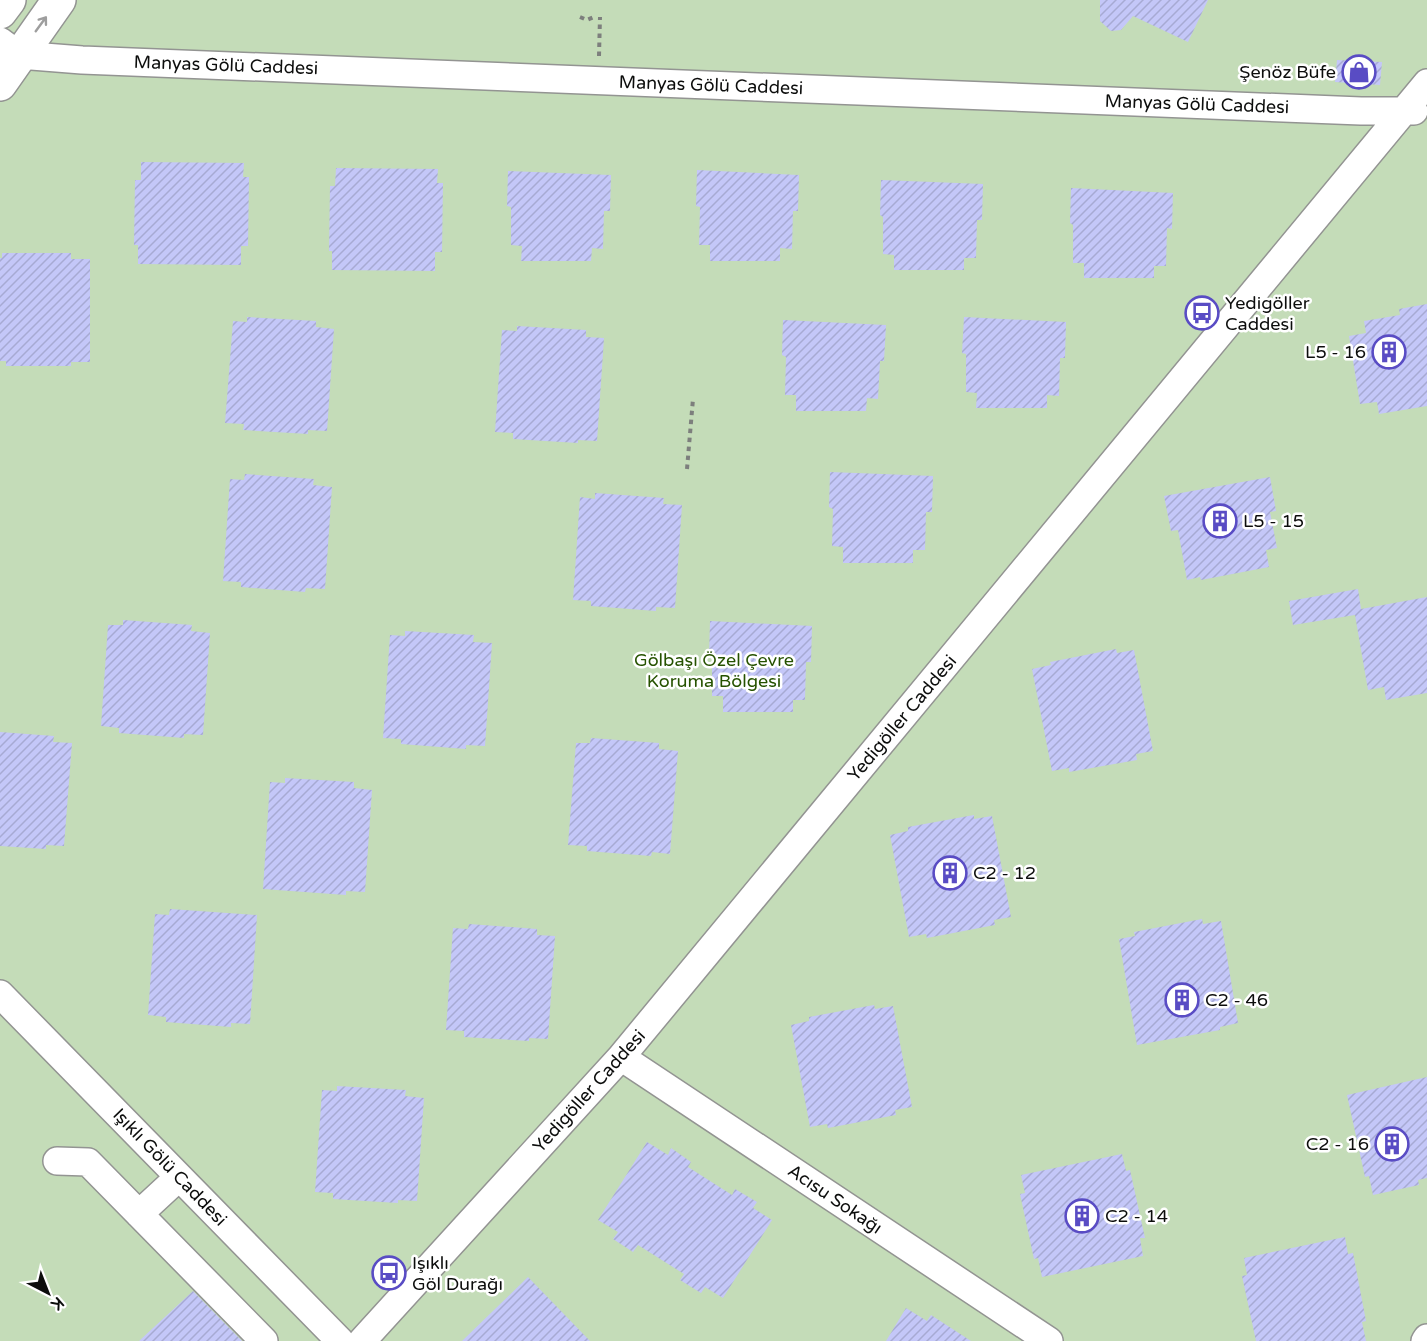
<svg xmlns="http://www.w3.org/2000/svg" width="1427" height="1341" viewBox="0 0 1427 1341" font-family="'Varela Round',sans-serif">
<defs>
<pattern id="building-hatch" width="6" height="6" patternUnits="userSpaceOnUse" patternTransform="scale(1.5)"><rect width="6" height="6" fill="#c4c7f8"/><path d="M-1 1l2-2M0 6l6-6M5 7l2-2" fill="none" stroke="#a7aad3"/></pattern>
</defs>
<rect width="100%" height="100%" fill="#e9ebe8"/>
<path fill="#c4dcb8" d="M0,0H1427V1341H0Z"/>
<path fill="url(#building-hatch)" d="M1100,0H1208L1188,42L1133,16L1121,30L1111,31L1100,21Z
M1337,60L1382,62L1380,85L1335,82Z
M141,162L244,163L243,177H249L248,246H241V265L138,264V245H134L135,180H141Z
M336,168L438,169L437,183H443L442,252H435V271L332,270V251H329L330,186H335Z
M697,170L799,175L798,211H793L792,249L780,248V261H710V245H699L700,207L696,206Z
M508,171L611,175L610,211H604L603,249L592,248L591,261H521L522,246L511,245V207L507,206Z
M881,180L983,184L982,220H977L976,258H964V270H894V255L883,254V217L880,215Z
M1071,188L1173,193L1172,229L1167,228L1166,266H1154V278H1084V263H1073V225L1070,223Z
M2,253H71V259H90V362H71V366H6V361H0V258H2Z
M1427,304V406L1379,414L1377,402L1360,404L1349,336L1366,333L1364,321L1400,315L1399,309Z
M247,317L316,321V327L334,329L327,431L308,430V434L243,430L244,424L225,423L233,321L247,322Z
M964,317L1066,322L1065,358H1060L1059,396L1047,395V408H976L977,393L966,392V354L962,353Z
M783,320L886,325L884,361H880L878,399L867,398L866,411H796V395H785L786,357L782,355Z
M517,326L586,330V337L604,338L597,441L578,440V443L513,439V433L495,432L502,330L517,331Z
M830,472L933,476L932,512H926L925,550H913V563H843V547L832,546L833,509L829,507Z
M245,474L314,479L313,485L332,487L325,589L306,588L305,592L241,587V582L223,581L230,479L244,480Z
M1270,477L1276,511L1270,512L1277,548L1266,550L1269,567L1201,580L1200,577L1187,580L1178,530L1171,531L1164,496Z
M595,493L664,498L663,504L682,505L675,608L656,607V611L591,606V601L573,600L580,497L595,499Z
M1358,589L1361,609L1427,597V693L1386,700L1384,687L1368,690L1355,615L1293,625L1289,601Z
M123,620L192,625L191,631L210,633L203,735L184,734V738L119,733V728L101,726L108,625H123Z
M710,621L812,626L811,662H806L805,700H793V712H723V696H712V658L709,657Z
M405,631L474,635L473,642L492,643L485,746L466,745V749L401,744V739L383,738L390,635L405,636Z
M1116,649L1117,653L1134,650L1153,751L1136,754L1137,760L1069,772V768L1052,771L1032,669L1051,665L1050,662Z
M0,732L54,736L53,742L72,743L64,846L46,845V849L0,846Z
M591,738L659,743V749L678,751L670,854L652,852L651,856L587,851V846L568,845L576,743H590Z
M285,778L354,782V788L372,790L365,892L346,891V895L263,889L270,782L285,783Z
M974,815V819L992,816L1011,917L994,920L995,925L927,938L926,934L909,937L890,835L908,831V827Z
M170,909L257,915L250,1024L231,1023V1027L166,1022V1017L148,1015L155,914L169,915Z
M1202,919L1203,924L1221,921L1238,1023L1220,1027V1030L1137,1045L1119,939L1135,936L1134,932Z
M469,924L537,929V935L555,936L548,1039L529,1038V1041L464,1037V1031L446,1030L453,928L468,929Z
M874,1005L875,1009L893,1006L912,1107L895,1110L896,1115L828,1128L827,1124L810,1127L791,1025L809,1021V1017Z
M1427,1077V1178L1418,1180L1419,1185L1373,1195L1369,1176L1365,1177L1347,1095Z
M337,1086L406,1090L405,1096L424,1098L417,1201L398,1200V1203L333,1199V1193L315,1192L322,1090L337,1091Z
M647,1142L668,1155L671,1148L691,1162L688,1167L732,1195L735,1189L757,1202L753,1208L772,1220L723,1298L705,1287L701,1293L680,1280L684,1274L638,1245L633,1252L613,1239L618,1232L598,1220Z
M1122,1154L1126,1171L1130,1170L1145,1238H1140L1143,1256L1042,1277L1038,1258L1034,1259L1020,1194L1025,1193L1021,1175Z
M1345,1237L1348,1254L1353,1253L1366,1321L1362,1322L1366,1341H1256L1242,1276L1247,1275L1244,1258Z
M528,1277L590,1341H462Z
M193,1291L242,1341H139Z
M906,1308L927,1321L931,1315L971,1341H886Z"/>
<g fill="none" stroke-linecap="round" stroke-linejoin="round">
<defs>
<path id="minor" d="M0,41L19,55L82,60L1361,111H1414
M0,994L340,1341
M621,1057L1049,1341
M57,1161L88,1162L264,1341
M139,1214L179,1177
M362,1341L621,1057L1427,83
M1425,1341L1427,1338"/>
<path id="major" d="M0,12L9,0
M0,84L59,0"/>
</defs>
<use href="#minor" stroke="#939492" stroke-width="30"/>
<use href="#major" stroke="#939492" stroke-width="36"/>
<path stroke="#7d7f7d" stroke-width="4" stroke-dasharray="4.5 4.5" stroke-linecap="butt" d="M580,17L587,20L594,17
M599,56L600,17
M687,469L693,399"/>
<use href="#minor" stroke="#fff" stroke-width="27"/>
<use href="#major" stroke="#fff" stroke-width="33"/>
</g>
<defs><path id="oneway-shaft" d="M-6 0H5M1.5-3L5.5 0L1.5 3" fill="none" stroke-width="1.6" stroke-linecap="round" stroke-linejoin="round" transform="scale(1.5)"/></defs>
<use stroke="#9e9e9e" href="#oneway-shaft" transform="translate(41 24) rotate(-54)"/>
<defs>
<symbol id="shop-ring" viewBox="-11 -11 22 22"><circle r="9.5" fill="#fff" stroke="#594cc4" stroke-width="1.5"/><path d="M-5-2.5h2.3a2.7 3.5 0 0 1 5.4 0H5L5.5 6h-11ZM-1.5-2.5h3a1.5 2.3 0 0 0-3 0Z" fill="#594cc4"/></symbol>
<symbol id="bus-ring" viewBox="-11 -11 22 22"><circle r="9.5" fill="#fff" stroke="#594cc4" stroke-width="1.5"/><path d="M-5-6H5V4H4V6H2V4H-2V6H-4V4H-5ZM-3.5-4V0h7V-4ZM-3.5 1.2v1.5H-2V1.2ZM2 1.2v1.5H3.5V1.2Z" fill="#594cc4"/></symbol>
<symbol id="building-ring" viewBox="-11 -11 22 22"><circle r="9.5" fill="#fff" stroke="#594cc4" stroke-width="1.5"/><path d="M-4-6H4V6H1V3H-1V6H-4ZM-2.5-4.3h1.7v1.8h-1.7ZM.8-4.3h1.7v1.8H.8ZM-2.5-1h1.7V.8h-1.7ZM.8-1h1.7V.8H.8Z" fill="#594cc4"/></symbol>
</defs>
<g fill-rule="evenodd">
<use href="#shop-ring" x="1340" y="53" width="38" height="38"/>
<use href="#bus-ring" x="1183" y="294" width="38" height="38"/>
<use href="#building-ring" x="1370" y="333" width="38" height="38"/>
<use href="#building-ring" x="1201" y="502" width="38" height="38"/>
<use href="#building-ring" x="931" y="854" width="38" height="38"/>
<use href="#building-ring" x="1163" y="981" width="38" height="38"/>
<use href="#building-ring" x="1373" y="1125" width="38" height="38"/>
<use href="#building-ring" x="1063" y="1197" width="38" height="38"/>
<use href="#bus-ring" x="370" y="1254" width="38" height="38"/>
</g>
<g text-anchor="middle" stroke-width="5" stroke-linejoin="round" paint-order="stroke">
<g font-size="18" fill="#0c0d0c" stroke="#fff">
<text transform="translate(226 65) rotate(2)" y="6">Manyas Gölü Caddesi</text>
<text transform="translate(711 85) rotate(2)" y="6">Manyas Gölü Caddesi</text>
<text transform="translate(1197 104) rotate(2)" y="6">Manyas Gölü Caddesi</text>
<text transform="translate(902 718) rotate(-50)" y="6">Yedigöller Caddesi</text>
<text transform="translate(589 1091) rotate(-48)" y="6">Yedigöller Caddesi</text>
<text transform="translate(170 1167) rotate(46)" y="6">Işıklı Gölü Caddesi</text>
<text transform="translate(835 1199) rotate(34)" y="6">Acısu Sokağı</text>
</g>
<g font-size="18" fill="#0c0d0c" stroke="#fff" text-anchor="start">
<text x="1336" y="78" text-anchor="end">Şenöz Büfe</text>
<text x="1225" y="309">Yedigöller<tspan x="1225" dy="21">Caddesi</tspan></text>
<text x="1366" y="358" text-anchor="end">L5 - 16</text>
<text x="1243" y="527">L5 - 15</text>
<text x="973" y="879">C2 - 12</text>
<text x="1205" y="1006">C2 - 46</text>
<text x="1369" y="1150" text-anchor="end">C2 - 16</text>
<text x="1105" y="1222">C2 - 14</text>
<text x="412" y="1269">Işıklı<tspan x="412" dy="21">Göl Durağı</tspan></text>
</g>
<g font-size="18" fill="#265200" stroke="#fff">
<text x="714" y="666">Gölbaşı Özel Çevre<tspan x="714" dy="21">Koruma Bölgesi</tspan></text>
</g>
</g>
<g transform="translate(48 1293) rotate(138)" stroke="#ffffff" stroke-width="4.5" paint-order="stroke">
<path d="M0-4.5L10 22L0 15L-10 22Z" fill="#0c0d0c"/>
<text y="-9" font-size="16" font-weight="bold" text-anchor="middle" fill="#0c0d0c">K</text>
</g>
</svg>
